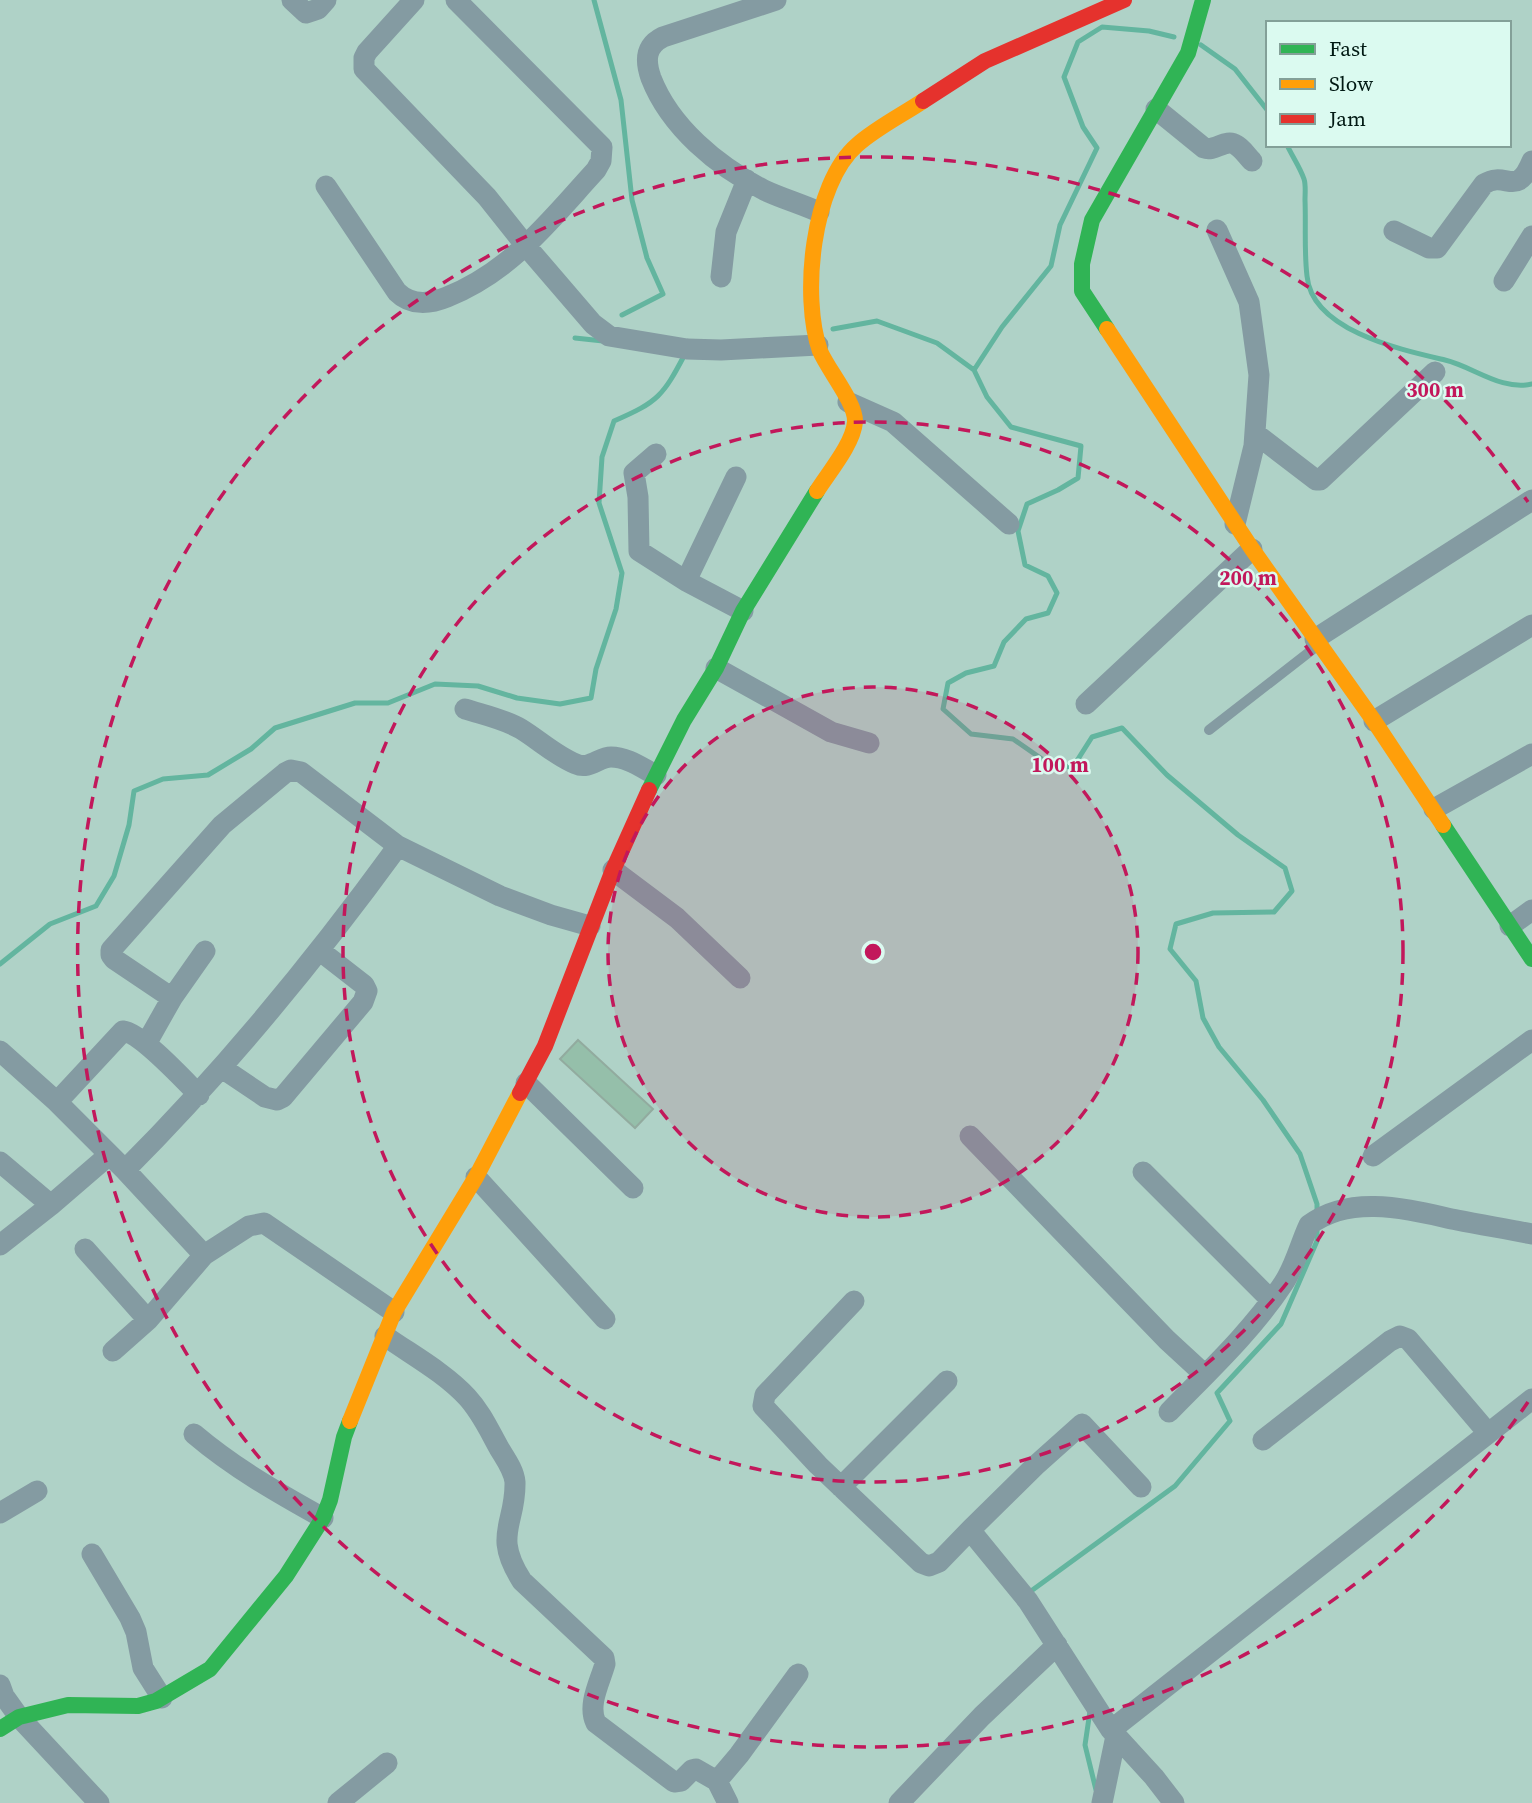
<svg xmlns="http://www.w3.org/2000/svg" width="1532" height="1803" viewBox="0 0 1532 1803" font-family="'Source Serif 4',serif">
<rect width="100%" height="100%" fill="#afd2c7"/>
<g fill="none" stroke-linecap="round" stroke-linejoin="round">
<path stroke="#63b59f" stroke-width="5" d="M594,0L621,100L632,200L647,258L663,294L622,315
M1201,45L1235,69L1268,111
M1287,145C1292,156 1300,167 1304,179C1306,185 1305,193 1305,200C1306,225 1304,251 1307,276C1312,331 1402,350 1445,360C1474,367 1501,391 1532,384
M833,329L877,321L937,343L974,370L987,397L1011,427L1081,446L1078,478L1058,490L1027,504L1018,531L1025,565L1048,576L1057,593L1048,613L1026,619L1004,642L994,666L966,673L948,683L943,709L971,734L1013,739L1052,766L1073,767L1092,737L1122,728L1167,775L1238,835L1285,868L1292,891L1274,912L1213,913L1176,924L1170,949L1196,981L1203,1018L1219,1047L1263,1100L1300,1154L1317,1204V1214
M575,338L603,341
M974,370L1002,327L1051,266L1060,225L1097,148L1083,127L1064,77L1078,42L1102,27L1149,31L1174,37
M0,964L50,924L96,906L114,876L129,825L134,791L163,779L208,775L251,749L275,728L355,703H388L435,684L478,686L517,698L560,704L591,698L596,669L616,609L622,573L599,503L602,457L614,421C658,402 663,396 685,354
M1027,1594L1175,1486L1230,1421L1217,1393L1281,1324L1317,1241V1227
M1090,1711L1085,1745L1096,1790"/>
</g>
<path fill="#95bfaa" stroke="#92ab9f" stroke-width="2" d="M578,1040L653,1109L635,1128L560,1059Z"/>
<g fill="none" stroke-linecap="round" stroke-linejoin="round">
<path stroke="#849ba2" stroke-width="10" d="M1209,730L1317,646"/>
<path stroke="#849ba2" stroke-width="21" d="M292,0L306,13L318,9L326,0
M414,0L367,52L364,58V69L487,197L526,246L593,324L609,336L687,349L721,350L818,345
M776,0L663,37C645,46 645,61 651,78C670,127 717,166 764,190C781,198 801,204 819,212
M1156,109L1204,148C1215,152 1226,138 1236,145C1242,148 1247,156 1252,161
M326,186L397,292C411,306 430,304 447,297C512,271 550,220 596,170L601,161L602,147L456,0
M1217,230L1249,302L1259,375L1254,446L1235,524
M1394,231L1429,248H1437L1484,184C1507,170 1516,199 1532,161
M721,277L726,232L747,180
M1504,281L1532,236
M848,402L893,422L1009,524
M1256,434L1316,480H1320L1435,372
M656,454L634,473L638,497L639,551L686,581L743,611
M686,581L736,477
M1315,639L1532,500
M716,668L831,732L869,743
M1086,704L1252,549
M465,709C484,715 504,719 521,729C539,740 556,756 576,764C589,770 599,757 611,757C627,757 642,768 656,775
M1374,721L1532,625
M1434,809L1532,754
M613,870L677,918L740,978
M1510,926L1532,910
M172,998L114,959L111,955V950L222,825L285,773L291,770L301,772L398,846L500,896L551,915L590,926
M146,1044L172,998L205,951
M0,1051L57,1102L125,1170
M222,1068L265,1097L277,1100L283,1097L363,1002L367,991L364,985L319,950
M526,1083L633,1188
M57,1102L123,1031C141,1033 184,1080 199,1095
M970,1136L1167,1340L1205,1375
M1373,1156L1532,1040
M0,1162L51,1205
M1143,1172L1271,1300
M476,1177L605,1319
M0,1245L51,1205L109,1155
M85,1249L148,1320L204,1255
M854,1301L765,1395L763,1406L818,1465L921,1563L929,1566L939,1562L970,1530L1028,1601L1111,1730
M394,1312L264,1223L249,1226L204,1255L125,1170C225,1070 315,960 398,846
M385,1336C412,1355 445,1373 467,1397C481,1412 489,1430 499,1448C505,1458 514,1470 515,1482C516,1525 492,1534 522,1581L604,1658L605,1664C600,1682 587,1705 596,1723L674,1782L681,1781L692,1770L696,1769L717,1781
M113,1351L148,1320
M1169,1412C1208,1372 1252,1331 1283,1284C1295,1267 1300,1244 1309,1225C1352,1193 1410,1210 1457,1220C1482,1225 1507,1229 1532,1234
M194,1434C234,1468 278,1493 323,1518
M1263,1440L1390,1341L1400,1336L1408,1339L1488,1433
M841,1487L947,1381
M0,1513L37,1491
M970,1530L1035,1466L1082,1424L1141,1487
M92,1554L130,1618L136,1632L143,1668L162,1698
M0,1685L4,1696L19,1717L99,1803
M338,1803L387,1763
M728,1803L717,1781L739,1755L798,1674
M899,1803L982,1716L1057,1645
M1102,1803L1116,1736
M1174,1803L1154,1777L1111,1730L1532,1399"/>
<path stroke="#30b455" stroke-width="16" d="M1107,329L1082,291V264L1092,220L1188,53L1203,0
M649,790L684,720L716,668L743,611L817,491
M1443,825L1532,959
M0,1729L19,1717L68,1705L138,1706L156,1701L210,1669L286,1576L323,1518L330,1500L344,1437L350,1421"/>
<path stroke="#ff9f0a" stroke-width="16" d="M1107,329L1252,549L1374,721L1443,825
M817,491C829,472 853,444 855,422C856,403 828,370 820,351C801,297 812,184 857,145C876,128 902,115 923,101
M350,1421L394,1312L476,1177L520,1093"/>
<path stroke="#e5322d" stroke-width="16" d="M923,101L985,61L1124,0
M520,1093L545,1046L613,870L649,790"/>
</g>
<circle cx="873" cy="952" r="265" fill="#c2185b" fill-opacity=".12"/>
<g fill="none" stroke="#c2185b" stroke-width="3.5" stroke-dasharray="12 9">
<circle cx="873" cy="952" r="265"/>
<circle cx="873" cy="952" r="530"/>
<path d="M1528 1402A795 795 0 1 1 1528 502"/>
</g>
<circle cx="873" cy="952" r="10" fill="#c2185b" stroke="#dbfaf0" stroke-width="3.5"/>
<g font-size="21" text-anchor="middle" font-weight="bold" fill="#c2185b" stroke="#dbfaf0" stroke-width="5" stroke-linejoin="round" paint-order="stroke">
<text x="1435" y="397">300 m</text>
<text x="1248" y="585">200 m</text>
<text x="1060" y="772">100 m</text>
</g>
<rect x="1266" y="21" width="245" height="126" fill="#dbfaf0" stroke="#83a098" stroke-width="2"/>
<rect x="1280" y="44" width="35" height="10" fill="#30b455" stroke="#83a098" stroke-width="2"/>
<text x="1329" y="56" font-size="21" fill="#001913">Fast</text>
<rect x="1280" y="79" width="35" height="10" fill="#ff9f0a" stroke="#83a098" stroke-width="2"/>
<text x="1329" y="91" font-size="21" fill="#001913">Slow</text>
<rect x="1280" y="114" width="35" height="10" fill="#e5322d" stroke="#83a098" stroke-width="2"/>
<text x="1329" y="126" font-size="21" fill="#001913">Jam</text>
</svg>
